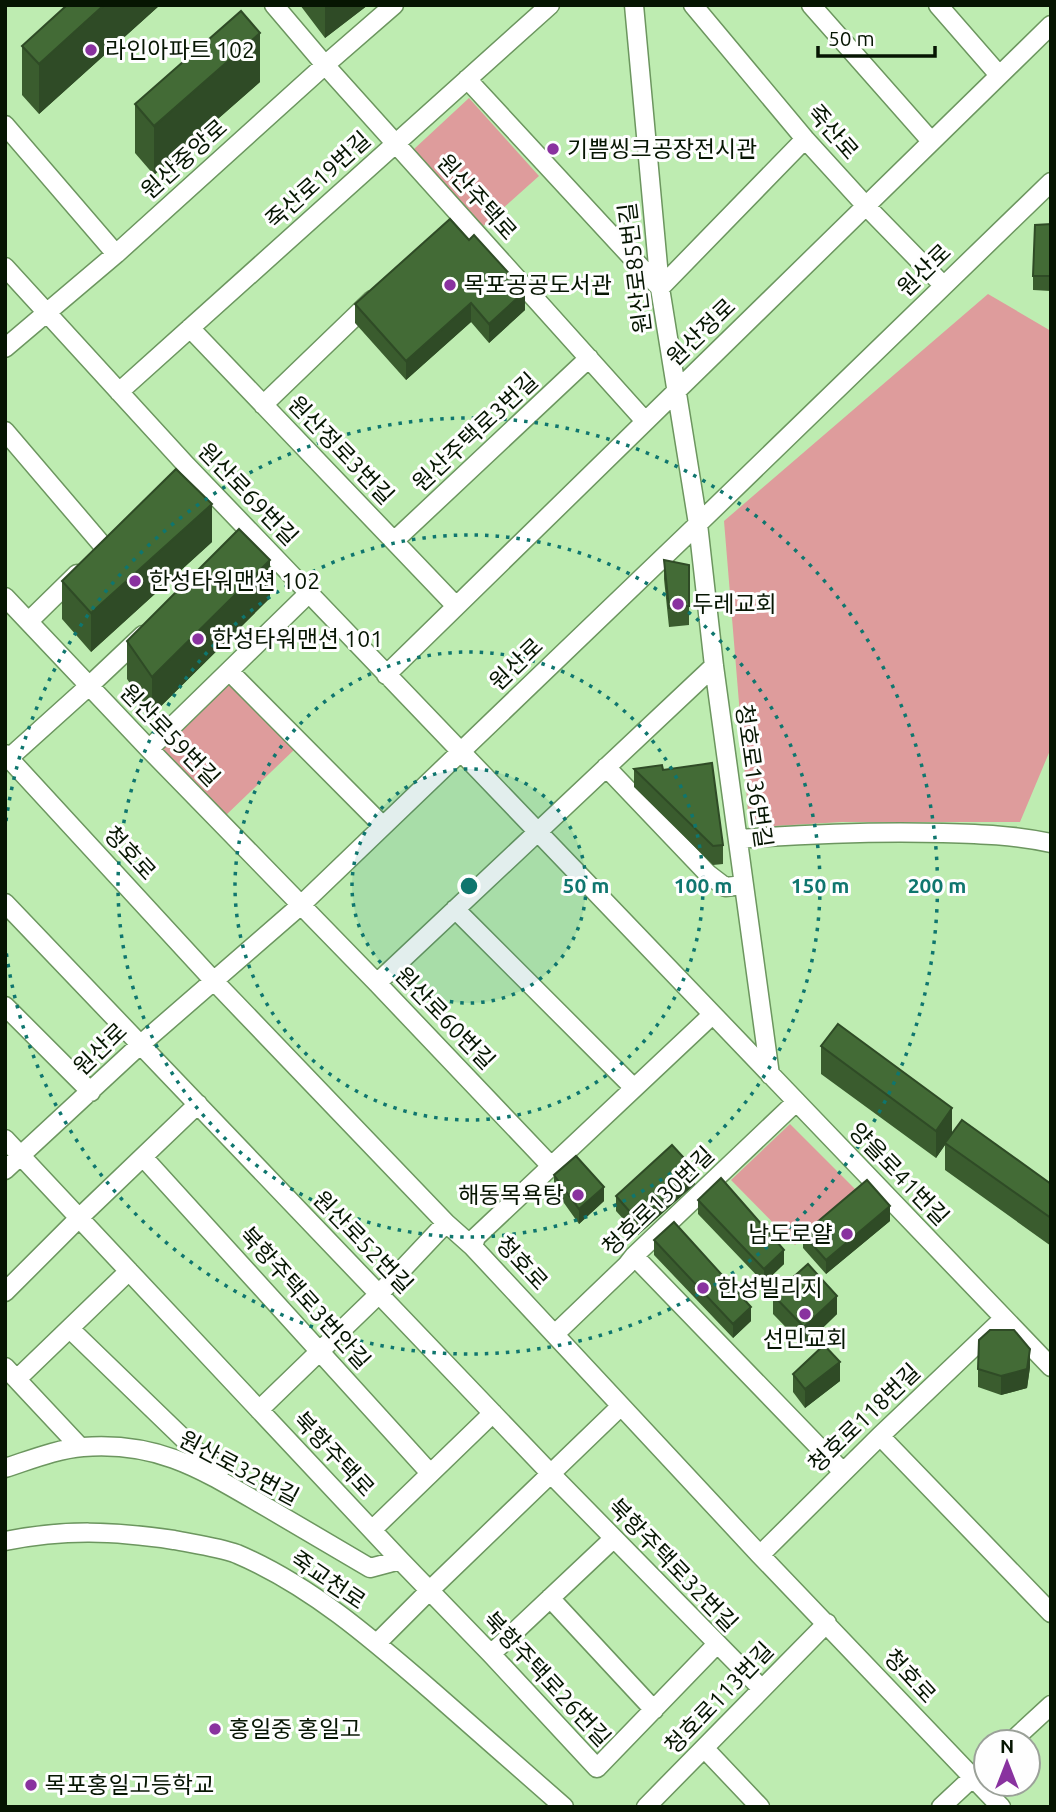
<svg xmlns="http://www.w3.org/2000/svg" width="1056" height="1812" viewBox="0 0 1056 1812" font-family="Ubuntu,'Noto Sans KR',sans-serif">
<rect width="100%" height="100%" fill="#beecb1"/>
<path fill="#de9c9c" d="M469,98L539,176L482,227L413,150Z
M988,294L1051,331V748L1020,822H842L759,827L752,824L748,812L724,521Z
M234,684L295,749L224,817L162,753V745L224,686Z
M790,1124L857,1191L795,1245L731,1180Z"/>
<g fill="none" stroke-linecap="round" stroke-linejoin="round">
<defs>
<path id="minor" d="M274,5L325,65L645,421
M634,5L660,288L698,524L714,666L770,1075
M693,5L805,139L866,206L943,285
M811,5L931,141
M938,5L999,75
M467,79L660,288L805,139
M5,125L116,254
M5,267L187,466L1051,1367
M190,328L456,606
M5,348L116,254L325,65L394,5
M119,392L550,5
M263,405L372,300
M5,431L104,547
M394,541L589,358
M5,597L149,749L377,983L552,1167
M29,621L77,574
M229,671L383,826
M386,675L1051,25
M149,749L309,593
M5,754L213,980L446,1223L473,1247L760,1555L1001,1807
M9,758L89,686L143,635
M606,767L708,874L725,887L744,885
M738,839C806,834 874,831 943,833C979,834 1015,835 1051,843
M5,903L551,1474L762,1689
M455,909L634,1088
M377,983L714,666
M5,1006L91,1092
M5,1139L400,1560L491,1654L597,1768L717,1644
M143,1157L430,1473
M5,1170L141,1044L301,905L698,524L1051,182
M473,1247L476,1237L712,1015
M634,1256L843,1472
M5,1292L79,1218L198,1104
M70,1329L219,1473
M555,1334L627,1265L634,1256L796,1102
M5,1367L80,1447
M17,1379L129,1271
M259,1410L379,1294L446,1223
M880,1436L1051,1613
M5,1468C30,1460 57,1449 83,1447C160,1441 204,1471 268,1508C302,1528 336,1548 370,1568L400,1560
M372,1530L493,1413
M5,1541C66,1529 113,1531 174,1540C194,1544 218,1547 237,1554C310,1585 372,1639 432,1691C476,1730 520,1768 564,1807
M760,1555L880,1436L1003,1319
M550,1598L654,1710
M377,1643L429,1591L621,1406
M491,1654L613,1539
M1011,1742L1051,1705
M705,1749L760,1807
M646,1807L827,1623
M941,1807L986,1765"/>
</defs>
<use href="#minor" stroke="#6c965f" stroke-width="21"/>
<use href="#minor" stroke="#fff" stroke-width="18"/>
</g>
<path fill="#3a5c2e" d="M67,5H160L39,114L22,95V46Z
M300,5H368L325,38Z
M260,82L154,175L135,153V104Z
M450,219L525,310L489,343L471,322L406,380L355,323V304Z
M1051,224V291L1033,290V276Z
M212,542L91,652L62,619V581Z
M664,560L689,565V625L669,627L664,579Z
M270,598L152,715L127,679V641Z
M634,769L663,770L723,845V864L713,865L634,787Z
M821,1046L952,1133L1051,1184V1246L945,1170V1145L936,1158L821,1074Z
M554,1175L604,1201L579,1224L554,1189Z
M695,1184L638,1235L616,1211V1196Z
M698,1200L784,1264L764,1283L698,1214Z
M890,1221L826,1274L803,1248V1234Z
M654,1240L751,1321L733,1338L654,1255Z
M773,1295L837,1314L804,1346L773,1314Z
M1030,1367L1027,1388L1001,1395L978,1387V1369Z
M793,1374L840,1381L805,1408L793,1392Z"/>
<path fill="#2f4b26" d="M104,5H160L39,114V64Z
M325,5H368L325,38Z
M260,33V82L154,175V126Z
M525,291V310L489,343V324Z
M471,303V322L406,380V361Z
M212,504V542L91,652V613Z
M270,560V598L152,715V677Z
M952,1108V1136L945,1143V1145L936,1158V1131Z
M695,1170V1184L638,1235V1221Z
M604,1187V1201L579,1224V1209Z
M890,1206V1221L826,1274V1260Z
M784,1250V1264L764,1283V1269Z
M837,1296V1314L804,1346V1327Z
M751,1307V1321L733,1338V1324Z
M1030,1349V1367L1027,1388L1001,1395V1376Z
M840,1362V1381L805,1408V1389Z"/>
<path fill="#436b36" stroke="#2f4b26" stroke-width="2" d="M67,5H104L39,64L22,46Z
M241,11L260,33L154,126L135,104Z
M450,219L469,240L474,235L525,291L489,324L471,303L406,361L355,304Z
M1051,224V276H1033L1035,225Z
M176,469L212,504L91,613L62,581Z
M239,529L270,560L152,677L127,641Z
M664,560L689,565V606L669,608Z
M712,763L723,845L713,846L634,769L662,765L663,770Z
M838,1024L952,1108L936,1131L821,1046Z
M962,1120L1051,1184V1218L945,1143Z
M672,1145L695,1170L638,1221L616,1196Z
M576,1156L604,1187L579,1209L554,1175Z
M721,1178L784,1250L764,1269L698,1200Z
M867,1180L890,1206L826,1260L803,1234Z
M674,1222L751,1307L733,1324L654,1240Z
M808,1264L837,1296L804,1327L773,1295Z
M990,1330H1014L1030,1349L1027,1369L1001,1376L978,1369L979,1340Z
M824,1345L840,1362L805,1389L793,1374Z"/>
<circle cx="469" cy="886" r="117" fill="#0f766e" fill-opacity=".12"/>
<g fill="none" stroke="#0f766e" stroke-width="3.5" stroke-dasharray="3.5 7">
<circle cx="469" cy="886" r="117"/>
<circle cx="469" cy="886" r="234"/>
<circle cx="469" cy="886" r="351"/>
<path d="M6 821A468 468 0 1 1 6 951"/>
</g>
<g fill="#89329f" stroke="#fefefe" stroke-width="2.5">
<circle cx="91" cy="50" r="7"/>
<circle cx="553" cy="149" r="7"/>
<circle cx="450" cy="285" r="7"/>
<circle cx="135" cy="581" r="7"/>
<circle cx="678" cy="604" r="7"/>
<circle cx="198" cy="639" r="7"/>
<circle cx="578" cy="1195" r="7"/>
<circle cx="847" cy="1234" r="7"/>
<circle cx="703" cy="1288" r="7"/>
<circle cx="805" cy="1314" r="7"/>
<circle cx="215" cy="1729" r="7"/>
<circle cx="31" cy="1785" r="7"/>
</g>
<g text-anchor="middle" stroke-width="6" stroke-linejoin="round" paint-order="stroke">
<g font-size="23" fill="#061502" stroke="#fefefe" text-anchor="start">
<text x="105" y="58">라인아파트 102</text>
<text x="567" y="157">기쁨씽크공장전시관</text>
<text x="464" y="293">목포공공도서관</text>
<text x="149" y="589">한성타워맨션 102</text>
<text x="692" y="612">두레교회</text>
<text x="212" y="647">한성타워맨션 101</text>
<text x="564" y="1203" text-anchor="end">해동목욕탕</text>
<text x="833" y="1242" text-anchor="end">남도로얄</text>
<text x="717" y="1296">한성빌리지</text>
<text x="805" y="1347" text-anchor="middle">선민교회</text>
<text x="229" y="1737">홍일중 홍일고</text>
<text x="45" y="1793">목포홍일고등학교</text>
</g>
<g font-size="23" fill="#061502" stroke="#fefefe">
<text transform="translate(833 132) rotate(49)" y="8">죽산로</text>
<text transform="translate(184 159) rotate(-42)" y="8">원산중앙로</text>
<text transform="translate(318 180) rotate(-42)" y="8">죽산로19번길</text>
<text transform="translate(477 197) rotate(48)" y="8">원산주택로</text>
<text transform="translate(635 268) rotate(-97)" y="8">원산로85번길</text>
<text transform="translate(924 270) rotate(-44)" y="8">원산로</text>
<text transform="translate(701 332) rotate(-44)" y="8">원산정로</text>
<text transform="translate(475 432) rotate(-43)" y="8">원산주택로3번길</text>
<text transform="translate(341 450) rotate(46)" y="8">원산정로3번길</text>
<text transform="translate(248 494) rotate(46)" y="8">원산로69번길</text>
<text transform="translate(516 664) rotate(-44)" y="8">원산로</text>
<text transform="translate(170 735) rotate(46)" y="8">원산로59번길</text>
<text transform="translate(754 776) rotate(82)" y="8">청호로136번길</text>
<text transform="translate(130 853) rotate(47)" y="8">청호로</text>
<text transform="translate(445 1018) rotate(46)" y="8">원산로60번길</text>
<text transform="translate(100 1049) rotate(-44)" y="8">원산로</text>
<text transform="translate(899 1174) rotate(46)" y="8">양을로41번길</text>
<text transform="translate(658 1201) rotate(-44)" y="8">청호로130번길</text>
<text transform="translate(363 1242) rotate(46)" y="8">원산로52번길</text>
<text transform="translate(522 1263) rotate(47)" y="8">청호로</text>
<text transform="translate(305 1298) rotate(48)" y="8">북항주택로3번안길</text>
<text transform="translate(864 1418) rotate(-44)" y="8">청호로118번길</text>
<text transform="translate(334 1454) rotate(47)" y="8">북항주택로</text>
<text transform="translate(239 1468) rotate(28)" y="8">원산로32번길</text>
<text transform="translate(673 1565) rotate(46)" y="8">북항주택로32번길</text>
<text transform="translate(328 1580) rotate(34)" y="8">죽교천로</text>
<text transform="translate(910 1676) rotate(47)" y="8">청호로</text>
<text transform="translate(547 1679) rotate(47)" y="8">북항주택로26번길</text>
<text transform="translate(719 1698) rotate(-46)" y="8">청호로113번길</text>
</g>
</g>
<circle cx="469" cy="886" r="10" fill="#0f766e" stroke="#fefefe" stroke-width="3.5"/>
<g font-size="21" text-anchor="middle" font-weight="bold" fill="#0f766e" stroke="#fefefe" stroke-width="6" stroke-linejoin="round" paint-order="stroke">
<text x="586" y="893">50 m</text>
<text x="703" y="893">100 m</text>
<text x="820" y="893">150 m</text>
<text x="937" y="893">200 m</text>
</g>
<rect width="1056" height="1812" fill="none" stroke="#061502" stroke-width="14"/>
<g transform="translate(1007 1763)"><circle r="33" fill="#fefefe" stroke="#9ba199" stroke-width="2"/>
<path d="M0-5L12 26L0 18L-12 26Z" fill="#89329f"/>
<text y="-10" font-size="19" font-weight="bold" text-anchor="middle" fill="#061502">N</text>
</g>
<path d="M818 46v10h117v-10" fill="none" stroke="#061502" stroke-width="3.5"/>
<text x="828" y="46" font-size="21" fill="#061502" stroke="#fefefe" stroke-width="5" paint-order="stroke">50 m</text>
</svg>
